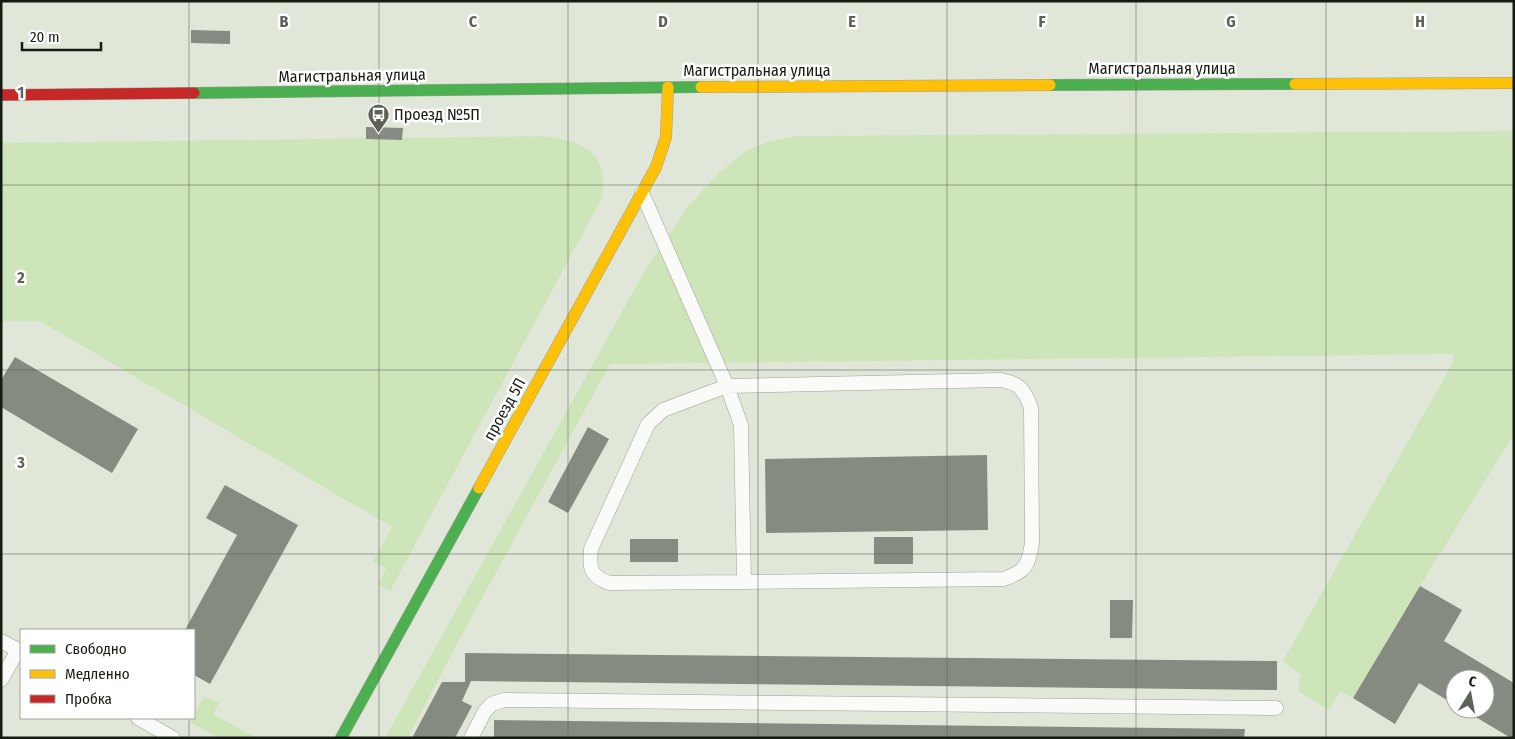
<svg xmlns="http://www.w3.org/2000/svg" width="1515" height="739" viewBox="0 0 1515 739" font-family="'Fira Sans Condensed',sans-serif">
<rect width="100%" height="100%" fill="#e0e7d9"/>
<path fill="#cee5b9" d="M1514,131V434L1420,586L1353,698L1340,691L1329,710L1298,691L1301,675L1283,661L1454,361L1453,354L610,364L452,653L408,738H385L648,265L689,205L719,173L747,150L771,141L797,136Z
M544,136C584,141 609,152 602,198L390,591L378,584L386,569L373,561L392,527L40,321H1V143Z
M204,696L219,703L213,714L256,738H219L190,722L192,718H194V714Z"/>
<path fill="#858b80" d="M191,30L230,31V44L191,43Z
M366,127L403,128L402,140L366,139Z
M15,357L138,429L112,473L1,407V380Z
M588,427L609,439L568,513L548,502Z
M987,455L988,530L766,533L765,459Z
M225,485L298,525L210,684L194,675V630H185L237,535L206,518Z
M874,537H913V564H874Z
M630,539H678V562H630Z
M1420,586L1462,610L1444,641L1514,683V738H1511L1462,709H1485V679H1455V705L1419,683L1395,724L1353,698Z
M1110,600H1133L1132,638H1110Z
M465,653L1277,661V690L471,681L462,701L472,706L455,738H412L442,682H465Z
M494,720L1245,729L1244,738H494Z"/>
<g fill="none" stroke-linecap="round" stroke-linejoin="round">
<defs>
<path id="lane" d="M642,193L727,386L741,425L744,582L1004,579C1026,570 1028,567 1032,543L1031,408C1024,389 1020,384 1001,380L727,386L663,410L648,424L591,549C589,568 590,576 609,583L744,582
M1,641L18,650L1,680
M138,718L173,738
M471,738L485,711L492,704L504,700L1276,708"/>
<path id="fast" d="M1050,85L1295,84
M194,93L701,87
M341,738L479,488"/>
<path id="slow" d="M1295,84L1514,83
M701,87L1050,85
M479,488L656,167L666,137L668,87"/>
<path id="jam" d="M1,95L194,93"/>
</defs>
<use href="#lane" stroke="#9ba196" stroke-width="15"/>
<use href="#fast" stroke="#9ba196" stroke-width="12"/>
<use href="#slow" stroke="#9ba196" stroke-width="12"/>
<use href="#jam" stroke="#9ba196" stroke-width="12"/>
<use href="#lane" stroke="#fafbf9" stroke-width="14"/>
<use href="#fast" stroke="#4caf50" stroke-width="11"/>
<use href="#slow" stroke="#ffc107" stroke-width="11"/>
<use href="#jam" stroke="#c62828" stroke-width="11"/>
</g>
<path fill="none" stroke="#5d6258" stroke-width="1" stroke-opacity="0.55" d="M189,1V630M379,1V738M568,1V738M758,1V738M947,1V738M1136,1V738M1326,1V738M1,185H1514M1,370H1514M1,554H1514M189,718V738"/>
<defs>
<symbol id="bus-pin" viewBox="-11 -11 22 30"><path d="M0 17L-7.5 6A9.5 9.5 0 1 1 7.5 6Z" fill="#5d6258" stroke="#fff"/><path d="M-5-6H5V4H4V6H2V4H-2V6H-4V4H-5ZM-3.5-4V0h7V-4ZM-3.5 1.2v1.5H-2V1.2ZM2 1.2v1.5H3.5V1.2Z" fill="#fff"/></symbol>
</defs>
<g fill-rule="evenodd">
<use href="#bus-pin" x="366" y="102" width="25" height="34"/>
</g>
<g text-anchor="middle" stroke-width="5" stroke-linejoin="round" paint-order="stroke">
<g font-size="16" fill="#161b12" stroke="#fff">
<text x="1162" y="74">Магистральная улица</text>
<text x="757" y="76">Магистральная улица</text>
<text transform="translate(352 75) rotate(-1)" y="6">Магистральная улица</text>
<text transform="translate(504 409) rotate(-61)" y="6">проезд 5П</text>
</g>
<g font-size="16" fill="#161b12" stroke="#fff" text-anchor="start">
<text x="394" y="120">Проезд №5П</text>
</g>
</g>
<g font-size="16" text-anchor="middle" font-weight="bold" fill="#5d6258" stroke="#fff" stroke-width="5" stroke-linejoin="round" paint-order="stroke">
<text x="284" y="27">B</text>
<text x="473" y="27">C</text>
<text x="663" y="27">D</text>
<text x="852" y="27">E</text>
<text x="1042" y="27">F</text>
<text x="1231" y="27">G</text>
<text x="1420" y="27">H</text>
<text x="21" y="98">1</text>
<text x="21" y="283">2</text>
<text x="21" y="468">3</text>
</g>
<rect width="1515" height="739" fill="none" stroke="#161b12" stroke-width="5"/>
<rect x="20" y="629" width="175" height="90" fill="#ffffff" stroke="#a2a4a0"/>
<rect x="30" y="645" width="25" height="8" fill="#4caf50" stroke="#a2a4a0"/>
<text x="65" y="654" font-size="15" fill="#161b12">Свободно</text>
<rect x="30" y="670" width="25" height="8" fill="#ffc107" stroke="#a2a4a0"/>
<text x="65" y="679" font-size="15" fill="#161b12">Медленно</text>
<rect x="30" y="695" width="25" height="8" fill="#c62828" stroke="#a2a4a0"/>
<text x="65" y="704" font-size="15" fill="#161b12">Пробка</text>
<g transform="translate(1470 694) rotate(11)"><circle r="24" fill="#ffffff" stroke="#a2a4a0"/>
<path d="M0-4L9 19L0 12L-9 19Z" fill="#5d6258"/>
<text y="-8" font-size="14" font-weight="bold" text-anchor="middle" fill="#161b12">С</text>
</g>
<path d="M22 42v8h79v-8" fill="none" stroke="#161b12" stroke-width="2.5"/>
<text x="30" y="42" font-size="15" fill="#161b12" stroke="#ffffff" stroke-width="4" paint-order="stroke">20 m</text>
</svg>
